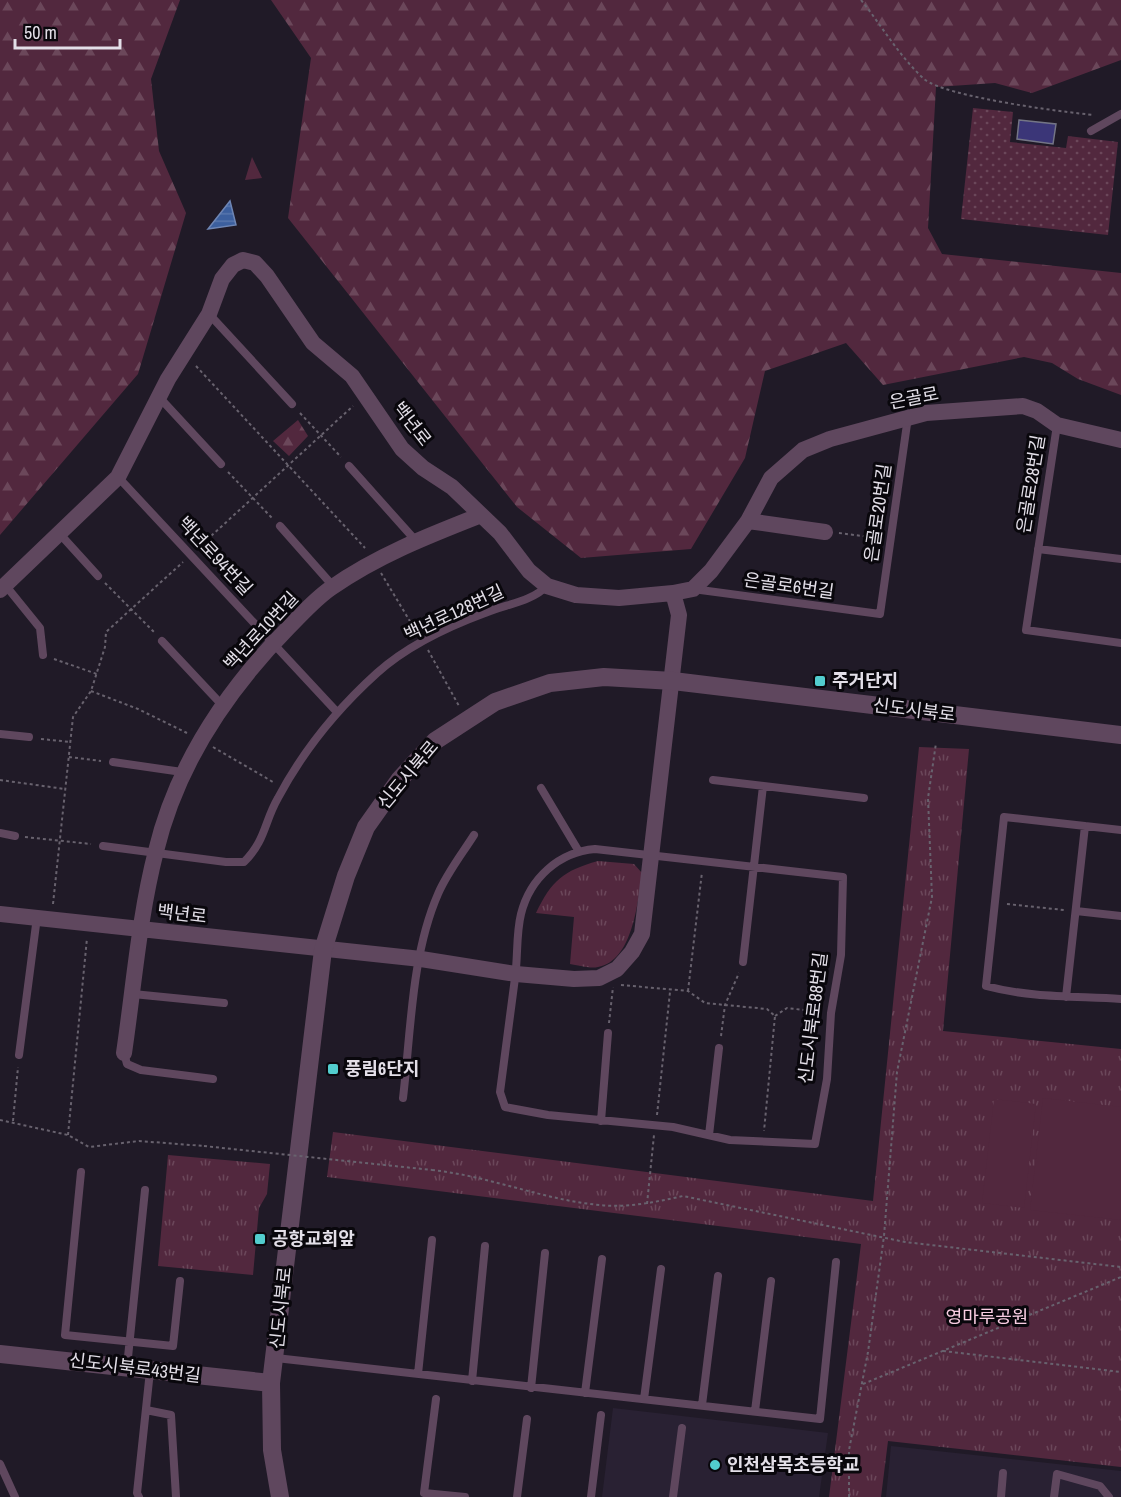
<svg xmlns="http://www.w3.org/2000/svg" width="1121" height="1497" viewBox="0 0 1121 1497" font-family="'Archivo Narrow','Noto Sans KR',sans-serif">
<defs>
<pattern id="grass-dots" width="8" height="8" patternUnits="userSpaceOnUse" patternTransform="scale(1.5)"><rect width="8" height="8" fill="#52283e"/><path d="M2 2h.1M6 6h.1" fill="none" stroke="#6b475a" stroke-width="1.8" stroke-linecap="round"/></pattern>
<pattern id="forest-firs" width="22" height="20" patternUnits="userSpaceOnUse" patternTransform="scale(1.5)"><rect width="22" height="20" fill="#52283e"/><path d="M5 1l3.5 6h-7zM16 11l3.5 6h-7z" fill="#6b475a"/></pattern>
<pattern id="park-tufts" width="24" height="20" patternUnits="userSpaceOnUse" patternTransform="scale(1.5)"><rect width="24" height="20" fill="#52283e"/><path d="M3 7l-1-3M5 7V3M7 7l1-3M15 17l-1-3M17 17v-4M19 17l1-3" fill="none" stroke="#6b475a"/></pattern>
<pattern id="water-rules" width="6" height="5" patternUnits="userSpaceOnUse" patternTransform="scale(1.5)"><rect width="6" height="5" fill="#3c5f9e"/><path d="M0 2.5h6" fill="none" stroke="#5876ac"/></pattern>
</defs>
<rect width="100%" height="100%" fill="#201a27"/>
<path fill="#292133" d="M613,1408L828,1433L819,1497H602Z
M891,1446L1121,1471V1497H886Z"/>
<path fill="url(#grass-dots)" d="M973,108L1013,112L1010,142L1066,148L1068,136L1118,142L1108,235L961,219Z"/>
<path fill="url(#forest-firs)" d="M0,0H180L151,79L159,151L186,213L138,374L0,535Z
M271,0H1121V60L1032,93L995,83L936,87L928,228L942,254L1121,273V395L1078,379L1052,363L1024,357L883,385L846,343L765,371L745,458L691,549L581,558L517,507L288,218L311,58Z
M298,420L308,436L289,456L273,441Z"/>
<path fill="url(#park-tufts)" d="M252,157L262,178L245,180Z
M919,747L969,749L943,1031L1121,1049V1467L888,1441L881,1497H829L861,1244L327,1177L333,1132L873,1201Z
M598,861L634,864L642,873C638,901 633,961 598,967C590,969 578,965 570,964L574,917L536,913C552,880 563,871 598,861Z
M168,1155L270,1164L267,1194L259,1208L253,1275L158,1266Z"/>
<path fill="#52283e" d="M1043,1098L1121,1107V1220L1030,1210Z
M994,1099L1036,1104L1024,1208L982,1203Z"/>
<path fill="url(#water-rules)" stroke="#6e85b4" stroke-width="1.5" d="M230,201L236,225L208,229Z"/>
<path fill="#3b3678" stroke="#747586" stroke-width="1.5" d="M1019,120L1056,124L1053,144L1017,139Z"/>
<g fill="none" stroke-linecap="round" stroke-linejoin="round">
<path stroke="#68626e" stroke-width="2" stroke-dasharray="3 3" stroke-linecap="butt" d="M861,0C882,26 899,56 924,79C946,97 1062,112 1094,115
M196,366L365,548
M300,413L341,457
M228,472L272,518
M839,533L878,538
M198,548L353,406
M381,573L417,633
M105,583L154,632
M428,650L459,706
M54,659L97,674
M91,691L138,709L187,733
M41,739L71,742
M213,747L273,782
M69,757L101,761
M0,780L65,789
M25,837L91,844
M53,904L73,717L91,691L105,647L106,632L183,562
M1007,904L1064,910
M621,985L688,991L705,1003L767,1009L775,1016L764,1131
M688,991L702,872
M775,1016L787,1008L821,1012
M609,1023L613,987
M721,1036L725,1005L739,973
M657,1115L670,992
M0,1120L68,1135L89,1147L139,1141L204,1146
M13,1121L18,1067
M68,1135L87,938
M432,1170C490,1176 543,1200 600,1205C628,1208 656,1202 683,1196L905,1242L1121,1267
M647,1204L654,1135
M943,1351L1121,1372
M863,1384L1121,1277
M849,1497V1450L868,1352L884,1236L897,1072L932,897L928,798L936,743"/>
<path stroke="#5f475e" stroke-width="8" d="M1091,131L1121,114
M209,314L292,404
M159,397L221,464
M1057,425L1026,630L1121,643
M349,466L416,541
M118,477L336,711
M280,526L333,586
M59,533L98,576
M1038,549L1121,559
M6,586L40,628L43,655
M693,589L880,614L908,417
M162,641L222,705
M0,734L29,737
M113,762L182,772
M713,780L864,798
M541,788L578,850
M1121,830L1004,817L986,986C1031,998 1075,996 1121,999
M0,833L15,836
M103,846L226,862H244C266,840 264,822 278,798C304,749 336,710 377,673C407,646 447,627 485,613C506,604 531,602 547,586
M595,849L843,877L841,955L831,1013L827,1079L815,1144L730,1140L673,1127L548,1115L505,1107L500,1092C505,1054 510,1016 515,978C518,957 516,934 521,914C530,878 559,852 595,849Z
M1076,911L1121,916
M743,962L763,786
M133,994L224,1003
M1066,997L1085,826
M124,1053L127,1064L141,1070L213,1079
M19,1055L37,917
M403,1098C411,1032 411,956 438,894C447,873 462,854 474,835
M601,1121L608,1033
M709,1135L719,1048
M81,1172L65,1335L173,1346L180,1281
M276,1358L820,1419L836,1262
M127,1367L145,1190
M418,1374L432,1240
M472,1381L485,1246
M531,1388L545,1253
M585,1393L602,1259
M436,1399L424,1493L465,1497
M644,1399L661,1269
M702,1405L718,1276
M146,1410L171,1415L176,1497
M755,1411L771,1281
M0,1464L15,1497
M139,1497L137,1493L150,1371
M517,1497L527,1419
M591,1497L601,1415
M673,1497L682,1428
M1001,1497L1003,1473
M1054,1497L1057,1474L1100,1486L1109,1497"/>
<path stroke="#5f475e" stroke-width="16" d="M748,521L825,532
M0,590L118,477L168,379L209,314L222,279L233,265L243,260L255,263L267,276L313,343L352,376L402,449L423,468L452,487L500,533L529,571L547,586L576,595L619,598L673,593
M0,914L421,959L516,974L574,979L599,978L617,969L632,952L642,934L679,615L673,593L693,589L711,571L748,521L771,478L803,450L830,439L926,413L1023,406L1037,411L1057,425L1121,440
M124,1053C134,985 139,917 156,851C177,764 226,691 288,628C302,614 315,599 331,588C376,556 430,535 481,515"/>
<path stroke="#5f475e" stroke-width="18" d="M0,1354L271,1383
M280,1497L272,1450L271,1383L323,950L346,876L366,827L400,779L435,741L495,702L550,683L604,677L673,681L1121,735"/>
<path stroke="#68626e" stroke-width="2" stroke-dasharray="3 3" stroke-linecap="butt" d="M204,1146L432,1170"/>
</g>
<g fill="#52cdce" stroke="#09070c" stroke-width="2">
<rect x="814" y="675" width="12" height="12" rx="3"/>
<rect x="327" y="1063" width="12" height="12" rx="3"/>
<rect x="254" y="1233" width="12" height="12" rx="3"/>
<circle cx="715" cy="1465" r="6"/>
</g>
<g text-anchor="middle" stroke-width="6" stroke-linejoin="round" paint-order="stroke">
<g font-size="18" fill="#e3dfe8" stroke="#09070c">
<text transform="translate(914 398) rotate(-11)" y="6">은골로</text>
<text transform="translate(412 424) rotate(52)" y="6">백년로</text>
<text transform="translate(1031 484) rotate(-81)" y="6">은골로28번길</text>
<text transform="translate(878 513) rotate(-82)" y="6">은골로20번길</text>
<text transform="translate(215 556) rotate(47)" y="6">백년로94번길</text>
<text transform="translate(789 586) rotate(8)" y="6">은골로6번길</text>
<text transform="translate(454 613) rotate(-25)" y="6">백년로128번길</text>
<text transform="translate(261 631) rotate(-47)" y="6">백년로10번길</text>
<text transform="translate(914 710) rotate(7)" y="6">신도시북로</text>
<text transform="translate(408 775) rotate(-50)" y="6">신도시북로</text>
<text transform="translate(182 914) rotate(7)" y="6">백년로</text>
<text transform="translate(813 1018) rotate(-83)" y="6">신도시북로88번길</text>
<text transform="translate(281 1308) rotate(-84)" y="6">신도시북로</text>
<text transform="translate(135 1368) rotate(7)" y="6">신도시북로43번길</text>
</g>
<g font-size="18" font-weight="bold" fill="#e3dfe8" stroke="#09070c" text-anchor="start">
<text x="832" y="687">주거단지</text>
<text x="345" y="1075">풍림6단지</text>
<text x="272" y="1245">공항교회앞</text>
<text x="727" y="1471">인천삼목초등학교</text>
</g>
<g font-size="18" fill="#f9cde2" stroke="#09070c">
<text x="987" y="1323">영마루공원</text>
</g>
</g>
<path d="M15 39v9h105v-9" fill="none" stroke="#e3dfe8" stroke-width="3"/>
<text x="24" y="39" font-size="18" fill="#e3dfe8" stroke="#09070c" stroke-width="4.5" paint-order="stroke">50 m</text>
</svg>
